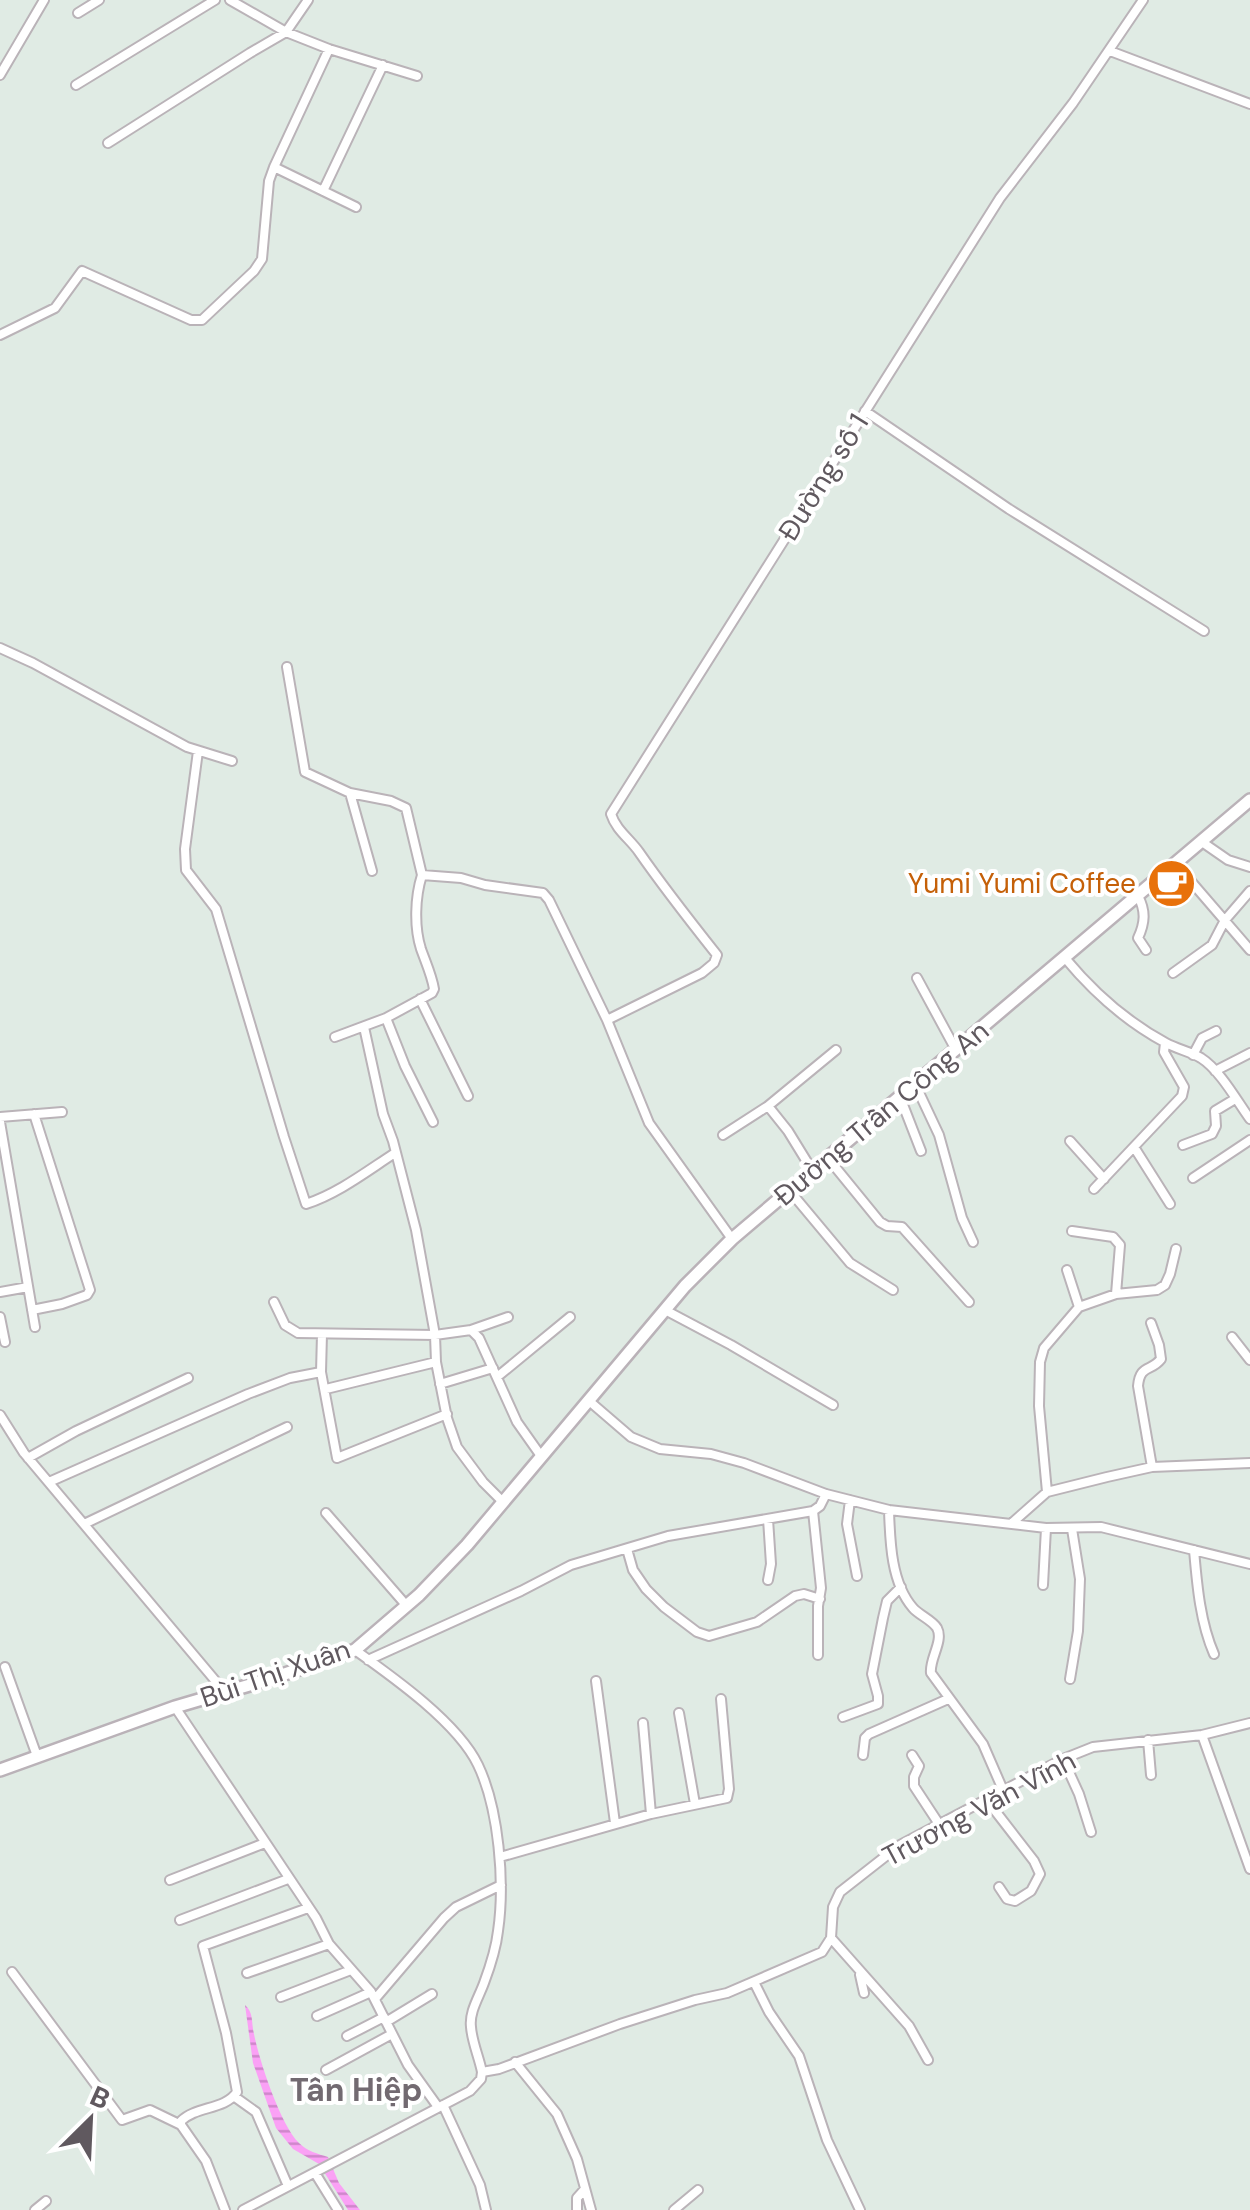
<svg xmlns="http://www.w3.org/2000/svg" width="1250" height="2210" viewBox="0 0 1250 2210" font-family="'DM Sans',sans-serif">
<defs>
<pattern id="water-rules" width="6" height="5" patternUnits="userSpaceOnUse" patternTransform="scale(2.5)"><rect width="6" height="5" fill="#faa1f5"/><path d="M0 2.5h6" fill="none" stroke="#ce86ca"/></pattern>
</defs>
<rect width="100%" height="100%" fill="#e0ebe4"/>
<path fill="url(#water-rules)" d="M245,2005C254,2013 251,2022 254,2034C259,2060 281,2126 299,2143C307,2151 318,2154 328,2157L339,2183L360,2210H348L319,2164L293,2149L276,2128L253,2063Z"/>
<g fill="none" stroke-linecap="round" stroke-linejoin="round">
<defs>
<path id="minor" d="M230,0L286,32L329,49L417,76
M78,13L99,0
M1110,51L1250,104
M0,75L44,0
M76,85L215,0
M108,143L250,53L286,32L308,0
M274,167L356,207
M323,191L383,65
M0,335L55,308L82,271L191,320H202L254,271L262,259L269,181L274,167L329,49
M865,411L1009,509L1204,631
M0,648L33,663L187,747L232,761
M287,667L305,772L350,793L391,801L406,808L422,875L461,878L485,885L543,893L549,900L607,1020
M198,751L185,849L186,870L216,909L284,1137L306,1204C339,1193 367,1171 395,1153
M350,793L372,871
M1202,842L1228,860L1250,867
M1176,864L1250,950
M422,875C415,897 414,927 421,949C426,963 432,976 434,989L432,993L386,1018L405,1066L433,1122
M1138,896C1146,911 1145,923 1138,938L1146,950
M1065,958C1094,993 1125,1021 1166,1043C1177,1049 1191,1052 1201,1058C1220,1070 1237,1101 1250,1119
M1173,973L1212,945L1225,920L1250,891
M917,978L956,1050
M420,999L468,1096
M364,1027L383,1114L393,1141L416,1230L435,1335L436,1362L447,1418L457,1447L483,1482L503,1502
M335,1037L386,1018
M1193,1055L1202,1038L1216,1031
M1215,1071L1250,1053
M915,1084L939,1135L962,1218L973,1242
M900,1097L921,1151
M0,1117L62,1112
M0,1122L35,1327
M723,1135L768,1106
M1070,1141L1104,1179
M1183,1145L1212,1134L1216,1126L1215,1111L1235,1099
M1134,1147L1170,1204
M827,1157L880,1222L887,1226L902,1227L969,1302
M812,1170L788,1131L768,1106L836,1050
M1193,1178L1250,1140
M1094,1189L1182,1096L1184,1087L1164,1052L1165,1043
M789,1190L850,1263L893,1290
M1072,1231L1113,1237L1120,1245L1116,1294
M732,1239L649,1123L607,1020L702,973L714,963L717,955C690,921 664,888 639,852C630,839 616,830 611,814L1000,198L1073,103L1143,0
M1067,1270L1079,1307
M0,1292L28,1287
M274,1302L285,1325L298,1333L435,1335L471,1330L479,1338L517,1422L541,1456
M32,1310L62,1304L87,1295L90,1290L34,1114
M665,1310L731,1345L833,1405
M0,1317L5,1342
M1151,1323L1159,1345L1161,1359C1151,1372 1140,1364 1138,1386L1152,1467
M471,1330L508,1317
M322,1334L321,1372L337,1458L447,1414
M1232,1337L1250,1360
M497,1377L570,1317
M440,1384L493,1368
M326,1389L436,1362
M588,1400L631,1437L660,1449L711,1454L744,1463L826,1494L889,1510L1046,1528L1101,1527L1250,1564
M0,1415L24,1453L224,1691
M28,1458L76,1431L188,1378
M49,1482L248,1394L290,1378L321,1372
M1047,1492L1039,1406L1040,1362L1044,1348L1079,1307L1116,1294L1157,1290L1165,1285L1170,1274L1176,1249
M850,1500L847,1524L857,1576
M889,1510C890,1541 891,1583 913,1608C919,1615 932,1620 937,1628C944,1641 929,1659 931,1673L983,1744L1003,1790
M813,1511L821,1588L818,1606V1655
M326,1513L406,1605
M768,1519L771,1564L768,1580
M1012,1523L1047,1492L1107,1477L1152,1467L1250,1463
M84,1524L287,1427
M627,1549L633,1570L646,1589L664,1607L697,1632L709,1636L757,1622L795,1596L804,1594L820,1599
M1194,1550C1197,1584 1200,1622 1214,1654
M1043,1585L1046,1528
M368,1660L521,1591L571,1565L668,1536L813,1511L820,1506L826,1494
M5,1667L37,1756
M1070,1679L1078,1631L1080,1579L1072,1529
M596,1681L615,1823
M175,1707L316,1918L329,1944L371,1992L408,2065L438,2107
M679,1713L695,1804
M843,1717L878,1704V1696L872,1674L883,1618L887,1601L901,1587
M643,1723L651,1814
M1202,1735L1250,1869
M1148,1740L1151,1775
M863,1755L865,1738L869,1734L948,1699
M912,1755L919,1766L914,1777V1786L939,1824
M1063,1759L1079,1794L1091,1832
M986,1799L1034,1861L1040,1874L1031,1891L1015,1901L1007,1899L999,1887
M500,1857L651,1814L727,1798L729,1789L721,1699
M170,1880L265,1843
M180,1920L288,1879
M831,1938L909,2026L928,2060
M12,1972L122,2120L150,2110L181,2125L206,2161L225,2210
M247,1973L329,1944
M860,1975L864,1993
M754,1982L769,2012L799,2056L827,2140L860,2210
M281,1997L351,1970
M375,1999L444,1918L456,1907L501,1885
M317,2016L371,1992
M386,2022L432,1994
M347,2036L384,2017
M515,2062L557,2114L577,2159L591,2210
M326,2070L392,2034
M482,2072L499,2069L620,2024L695,2000L727,1993L822,1952L831,1938L833,1907L840,1892L900,1845L1063,1759L1093,1747L1202,1735L1250,1723
M235,2097L256,2112L288,2186
M443,2105L480,2185L486,2210
M181,2125V2121C196,2106 225,2110 237,2092L226,2033L203,1946L308,1908
M315,2173L338,2210
M35,2210L46,2201
M243,2210L470,2091L481,2079L482,2072C479,2057 472,2042 471,2027C469,2012 479,1997 484,1983C490,1967 496,1949 498,1931C505,1883 499,1809 478,1765C458,1723 393,1677 355,1650
M577,2210V2198L585,2189
M674,2210L698,2190"/>
<path id="secondary" d="M0,1770L175,1707L270,1679L355,1650L419,1595L467,1545L685,1286L732,1239L1250,800"/>
</defs>
<use href="#minor" stroke="#bab3b8" stroke-width="12"/>
<use href="#secondary" stroke="#bab2b8" stroke-width="16"/>
<use href="#minor" stroke="#fff" stroke-width="8"/>
<use href="#secondary" stroke="#fff" stroke-width="11"/>
</g>
<defs>
<symbol id="cafe-disc" viewBox="-11 -11 22 22"><circle r="9.5" fill="#e8710a" stroke="#fff"/><path d="M-5.5-4.5H6V0H3Q3 3.5 0 3.5H-2.5Q-5.5 3.5-5.5 0ZM3-3.2v2h1.7v-2ZM-6 4.5H4V6H-6Z" fill="#fff"/></symbol>
</defs>
<g fill-rule="evenodd">
<use href="#cafe-disc" x="1144" y="856" width="55" height="55"/>
</g>
<g text-anchor="middle" stroke-width="8" stroke-linejoin="round" paint-order="stroke">
<g font-size="28" fill="#60595f" stroke="#fff">
<text transform="translate(823 477) rotate(-58)" y="10">Đường số 1</text>
<text transform="translate(881 1113) rotate(-40)" y="10">Đường Trần Công An</text>
<text transform="translate(275 1673) rotate(-19)" y="10">Bùi Thị Xuân</text>
<text transform="translate(979 1808) rotate(-28)" y="10">Trương Văn Vĩnh</text>
</g>
<g font-size="28" fill="#c56008" stroke="#fff" text-anchor="end">
<text x="1136" y="893">Yumi Yumi Coffee</text>
</g>
<g font-size="32" font-weight="bold" fill="#726a71" stroke="#fff">
<text x="356" y="2101">Tân Hiệp</text>
</g>
</g>
<g transform="translate(90 2120) rotate(24)" stroke="#ffffff" stroke-width="8" paint-order="stroke">
<path d="M0-8L18 38L0 25L-18 38Z" fill="#60595f"/>
<text y="-15" font-size="28" font-weight="bold" text-anchor="middle" fill="#60595f">B</text>
</g>
</svg>
